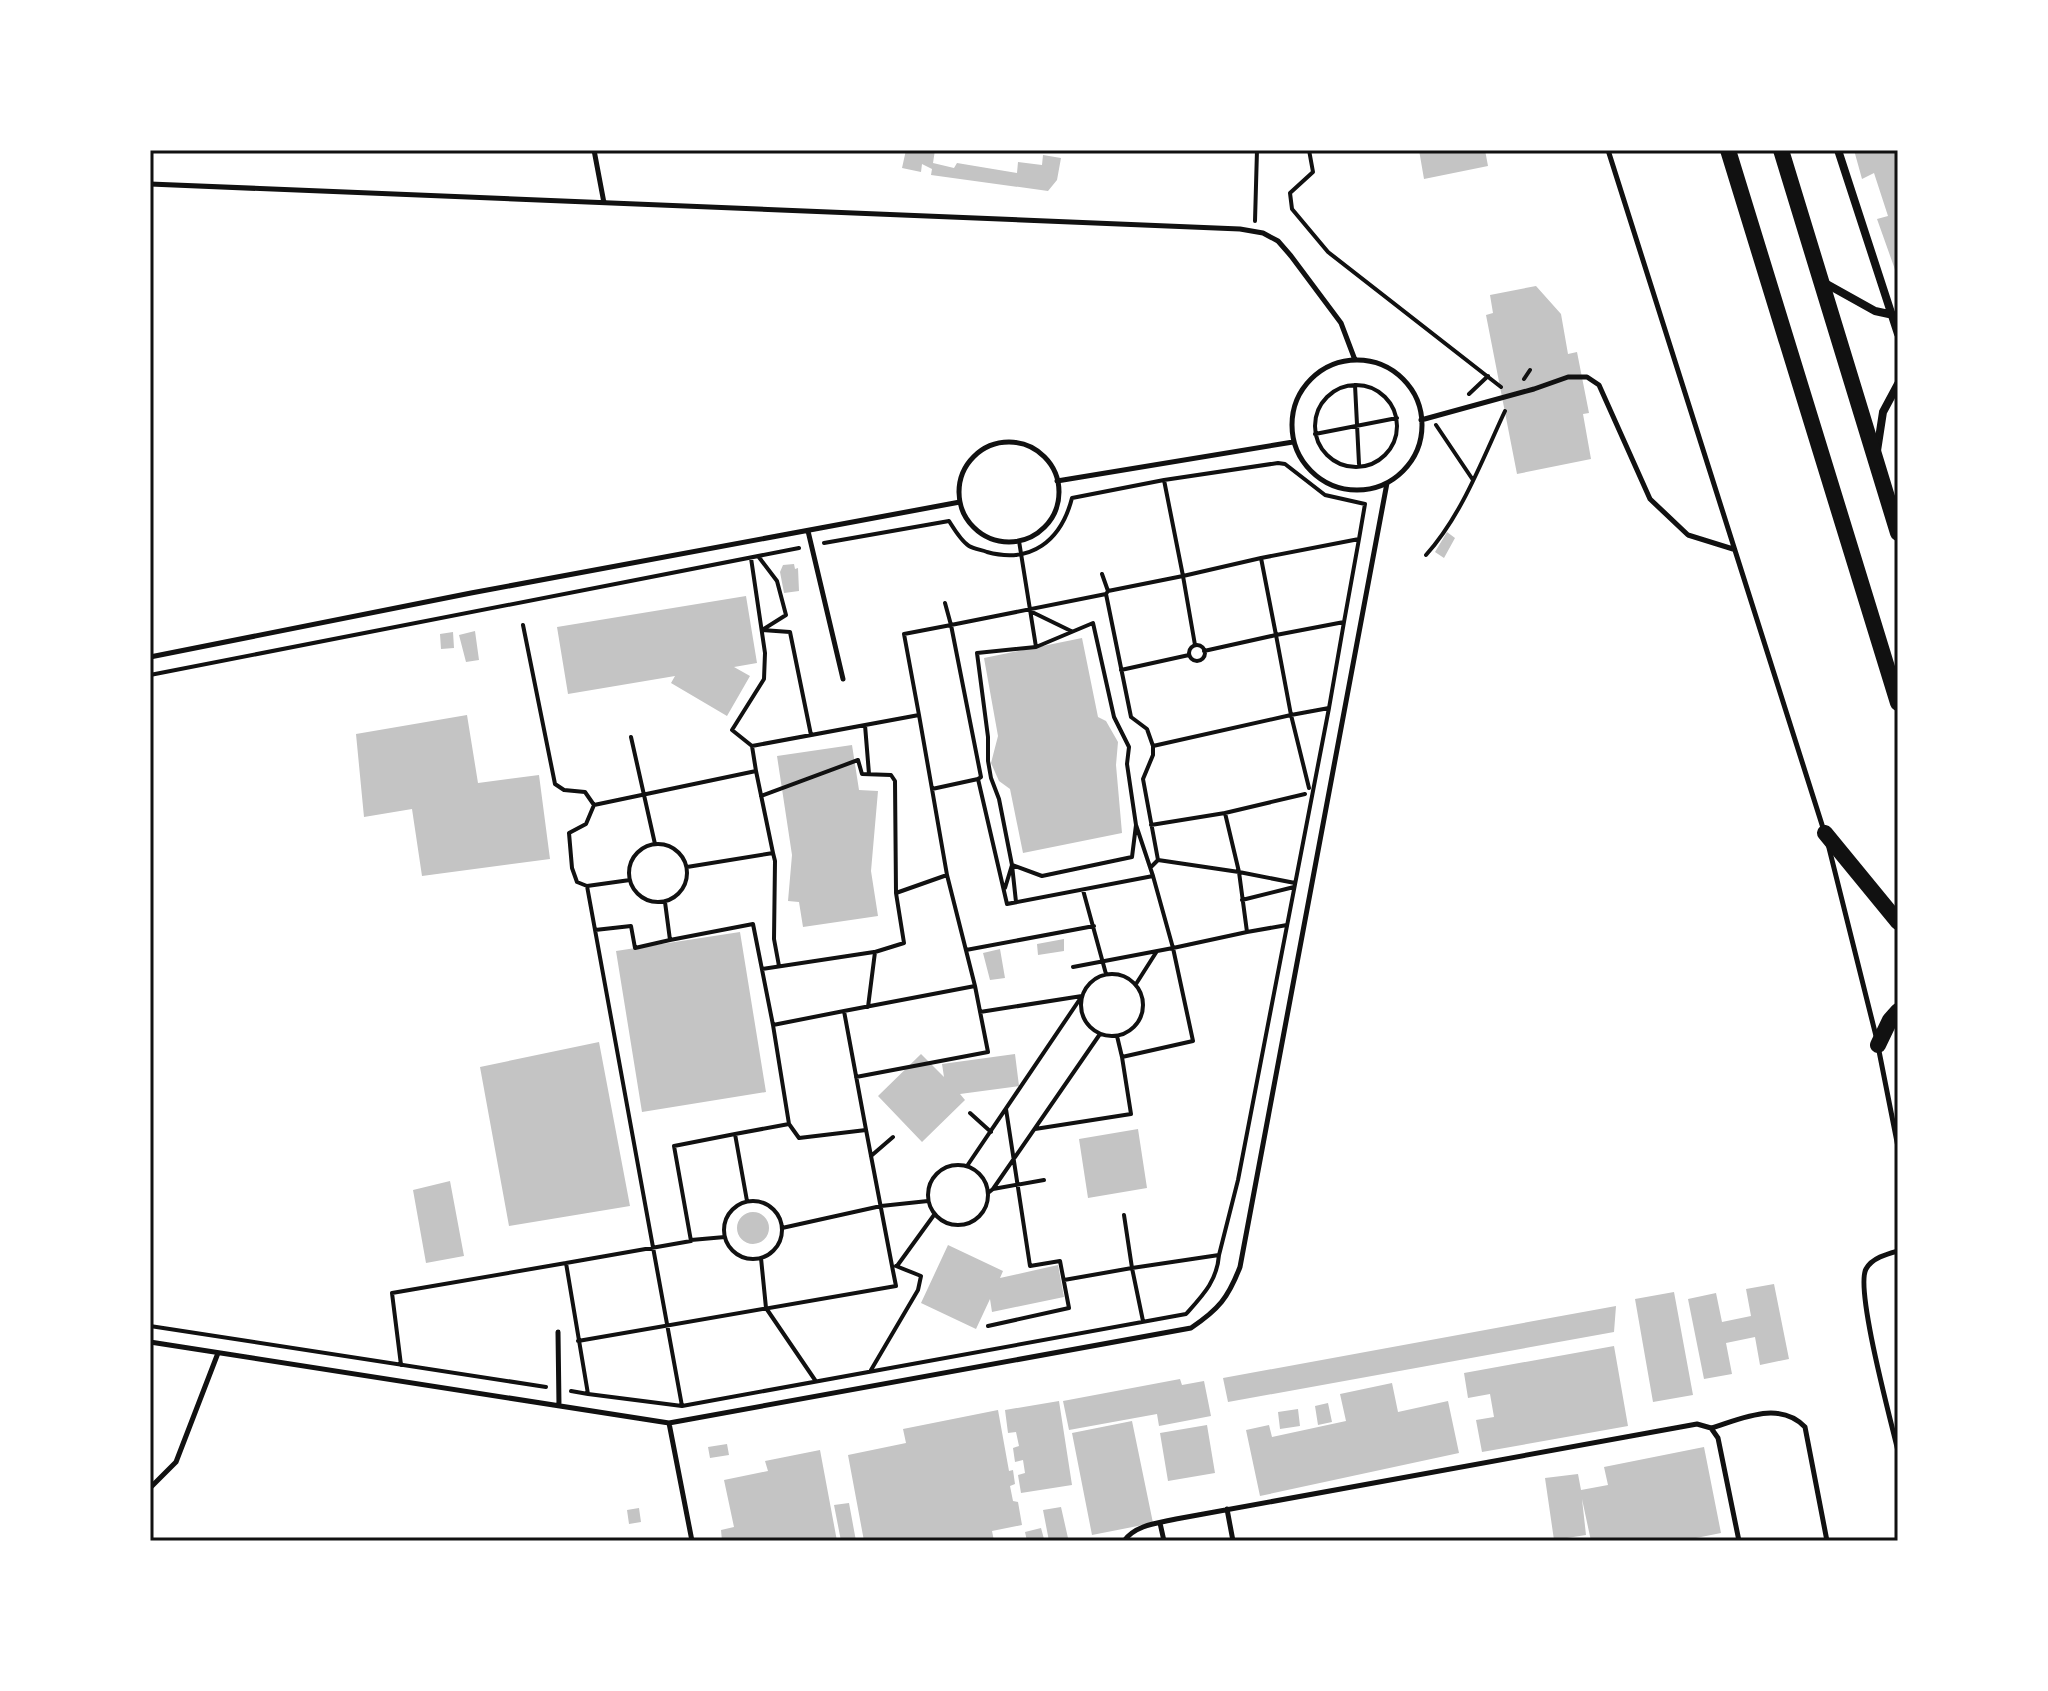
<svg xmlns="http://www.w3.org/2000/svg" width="2048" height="1691" viewBox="0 0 2048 1691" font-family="Raleway,sans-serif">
<rect width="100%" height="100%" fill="#fff"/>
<path fill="#c4c4c4" d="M906,150H935L933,163L954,168L957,163L1017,173L1018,162L1042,165L1043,155L1061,158L1057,180L1048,191L931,175L932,169L922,164L921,172L902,168Z
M1419,150H1485L1488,166L1424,179Z
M1854,150H1898V278L1877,219L1888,216L1874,173L1862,179Z
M1536,286L1561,314L1568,354L1577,352L1589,413L1583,414L1591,459L1517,474L1486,315L1493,313L1490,295Z
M1447,532L1455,538L1444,558L1435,552Z
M794,564L795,569L798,568L799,591L784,593L780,572L783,565Z
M746,596L757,663L734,667L750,676L727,716L671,683L675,676L568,694L557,627Z
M475,631L479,660L466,662L459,635Z
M453,632L454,648L441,649L440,634Z
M1082,638L1098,717L1106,721L1118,742L1116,765L1122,833L1023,853L1010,789L999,781L991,763L998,736L984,658Z
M467,715L478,783L539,775L550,859L422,876L412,809L364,817L356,734Z
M852,745L859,790L878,791L871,871L878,916L803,927L799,902L788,901L792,855L777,756Z
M740,932L766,1092L642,1112L616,951Z
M1064,939V951L1038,955L1037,944Z
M1000,949L1005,978L990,980L983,953Z
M599,1042L630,1206L509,1226L480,1067Z
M921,1054L944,1077L942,1064L1015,1054L1019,1086L960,1094L965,1100L922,1142L878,1096Z
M1138,1129L1147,1188L1088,1198L1079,1139Z
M450,1181L464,1256L426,1263L413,1190Z
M737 1228a16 16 0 1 1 32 0a16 16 0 1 1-32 0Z
M948,1245L1003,1271L1000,1278L1058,1265L1064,1297L992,1312L990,1299L976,1329L921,1303Z
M1774,1284L1789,1359L1760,1365L1755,1337L1726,1343L1732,1374L1704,1379L1688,1299L1716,1293L1722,1322L1751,1316L1746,1289Z
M1674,1292L1693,1395L1653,1402L1635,1299Z
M1616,1306L1614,1332L1228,1402L1223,1378Z
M1614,1346L1628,1426L1482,1452L1476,1420L1494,1417L1490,1394L1468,1398L1464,1373Z
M1180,1379L1182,1385L1204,1381L1211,1416L1159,1426L1157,1414L1069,1430L1063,1401Z
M1392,1383L1398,1412L1448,1401L1459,1453L1260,1496L1246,1430L1269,1425L1272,1437L1346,1421L1340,1394Z
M1059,1401L1072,1485L1021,1493L1018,1475L1025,1473L1023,1460L1015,1462L1013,1448L1019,1446L1016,1432L1008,1433L1005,1410Z
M1328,1403L1332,1422L1318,1425L1315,1406Z
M1298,1409L1300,1426L1280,1429L1278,1412Z
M998,1410L1009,1471L1013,1470L1015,1484L1010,1486L1013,1501L1018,1502L1022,1525L992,1531L994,1541H864L848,1455L906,1443L903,1429Z
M1132,1421L1153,1523L1092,1535L1072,1433Z
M1207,1425L1215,1473L1168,1481L1160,1433Z
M727,1444L729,1455L710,1458L708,1447Z
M1704,1447L1721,1533L1681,1541H1591L1582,1499L1586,1535L1554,1540L1545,1478L1578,1474L1581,1490L1608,1485L1604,1467Z
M820,1450L837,1541H722L721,1530L734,1527L724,1480L768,1471L765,1461Z
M849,1503L856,1541H841L834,1505Z
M1061,1507L1068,1538L1049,1541L1043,1510Z
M639,1508L641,1522L629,1524L627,1510Z
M1041,1528L1044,1539L1027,1541L1025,1532Z"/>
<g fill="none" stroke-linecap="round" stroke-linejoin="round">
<path stroke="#111" stroke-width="4" d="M1309,150L1313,172L1290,193L1292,209L1328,252L1501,387
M1255,221L1257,150
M1524,379L1530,370
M1315 426a41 41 0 1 1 82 0a41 41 0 1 1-82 0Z
M1355,385L1359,464
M1469,394L1488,376
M1436,425L1473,480
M1315,434L1397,418
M1164,480L1278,463L1285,464L1325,495L1365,504L1359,539
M1019,541L1036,647L1093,623L1114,717L1129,747L1127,764L1136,825
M824,543L949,521C954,529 961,541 969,546C974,549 982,550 987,552C1031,564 1061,541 1072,498L1164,480L1183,576L1261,558L1276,635L1344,622L1329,708L1291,715L1276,635L1204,651
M1426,555C1462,515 1482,460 1505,411
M758,556L777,581L786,615L762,630L790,632L811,735
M751,558L765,653L764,679L732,730L752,746
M1261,558L1359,539L1344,622
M1102,574L1108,591
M1106,594L1108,591L1183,576L1195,645
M1032,612L1071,631
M523,625L555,784L564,790L585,792L594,805
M1189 653a8 8 0 1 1 16 0a8 8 0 1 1-16 0Z
M1121,670L1189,655
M150,675L799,548
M919,715L904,634L951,625L945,603
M865,725L869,774
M631,737L655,844
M1153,746L1291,715L1309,788
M756,771L752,746L919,715L932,789
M978,779L981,777L951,625L1106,594L1131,717L1147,729L1153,746V755L1143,779L1158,860L1152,866
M761,796L858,760L862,774L891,775L895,781L896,893
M1151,825L1225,813L1305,794
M629 873a29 29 0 1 1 58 0a29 29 0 1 1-58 0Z
M1158,860L1239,872L1295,883
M687,867L773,853L775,861L774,939L779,966
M1153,876L1173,948L1247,932L1239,872L1225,813
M630,880L587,886L577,882L572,868L569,833L586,824L594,805L756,771L773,853
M587,886L682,1406
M1005,888L1012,865L1016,902
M1083,890L1106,974
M1242,900L1294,887
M595,930L631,926L635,948L670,940L665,902
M1247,932L1287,925
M670,940L753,924L773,1025
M966,950L1094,926
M762,969L874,952
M1081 1005a31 31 0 1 1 62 0a31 31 0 1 1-62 0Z
M1136,984L1157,951
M975,986L947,875L932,789L978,779L1007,904L1153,876L1136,825L1132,857L1042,876L1012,865L999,799L991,778L988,761V737L977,653L1036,647
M868,1007L875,952L904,943L896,893L947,875
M844,1011L975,986L988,1052L856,1077
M1117,1036L1122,1057
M970,1113L991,1132
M1035,1129L1131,1114L1122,1057L1193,1041L1173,948L1073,967
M735,1134L674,1146L691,1241L566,1263L588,1394L682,1406L1186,1314C1203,1295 1217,1281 1219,1255L1132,1268L1143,1321
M871,1156L893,1137
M928 1195a30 30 0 1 1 60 0a30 30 0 1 1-60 0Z
M967,1166L1082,996L980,1012
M993,1189L1044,1180
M988,1193L993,1189L1100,1034
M724 1230a29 29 0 1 1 58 0a29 29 0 1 1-58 0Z
M747,1201L735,1134L789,1124
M782,1228L881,1206L928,1201
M691,1240L725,1237
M1219,1255L1238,1180L1329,708
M761,1258L766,1308L815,1380
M897,1266L934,1215
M1064,1280L1132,1268L1124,1215
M150,1326L546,1387
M988,1326L1069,1308L1060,1261L1030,1266L1006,1109
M578,1341L896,1286L893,1271C876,1184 860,1098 844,1011L773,1025L789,1124L799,1138L866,1130
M401,1365L392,1293L566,1263
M871,1370L918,1290L921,1276L896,1266
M571,1391L588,1394"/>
<path stroke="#111" stroke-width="5" d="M594,150L604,203
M1608,150L1824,831
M150,184L1240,229L1263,233L1278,241L1291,256L1341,323L1355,360
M1292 425a65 65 0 1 1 130 0a65 65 0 1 1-130 0Z
M1421,420L1534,389L1568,377H1587L1599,385L1650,499L1688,535L1733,549
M959 492a50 50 0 1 1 100 0a50 50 0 1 1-100 0Z
M1057,481L1293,442
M808,531L843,679
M150,657L471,593L960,502
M1828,844L1876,1036
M1878,1046L1898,1147
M1898,1251C1887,1254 1872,1258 1866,1269C1855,1289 1891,1421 1898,1451
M558,1332L559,1406
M150,1342L669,1423L1191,1328C1219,1309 1228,1298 1240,1267L1387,483
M669,1423L692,1541
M1711,1428C1741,1419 1779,1400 1805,1427L1827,1541
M150,1488L176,1462L218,1353
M1227,1509L1233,1541
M1160,1523L1164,1541
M1124,1541C1135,1525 1158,1523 1176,1519L1697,1424L1711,1428L1718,1438L1739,1541"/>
<path stroke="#111" stroke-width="8" d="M1838,150L1898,334
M1823,282L1875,311L1898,316
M1877,451L1883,412L1898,384"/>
<path stroke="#111" stroke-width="16" d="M1728,150L1898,703
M1781,150L1898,533
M1825,833L1898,922
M1878,1045L1890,1020L1898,1011"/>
</g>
<rect width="2048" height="1691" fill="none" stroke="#ffffff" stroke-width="304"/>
<rect x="152" y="152" width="1744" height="1387" fill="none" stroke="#111" stroke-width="3"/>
</svg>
